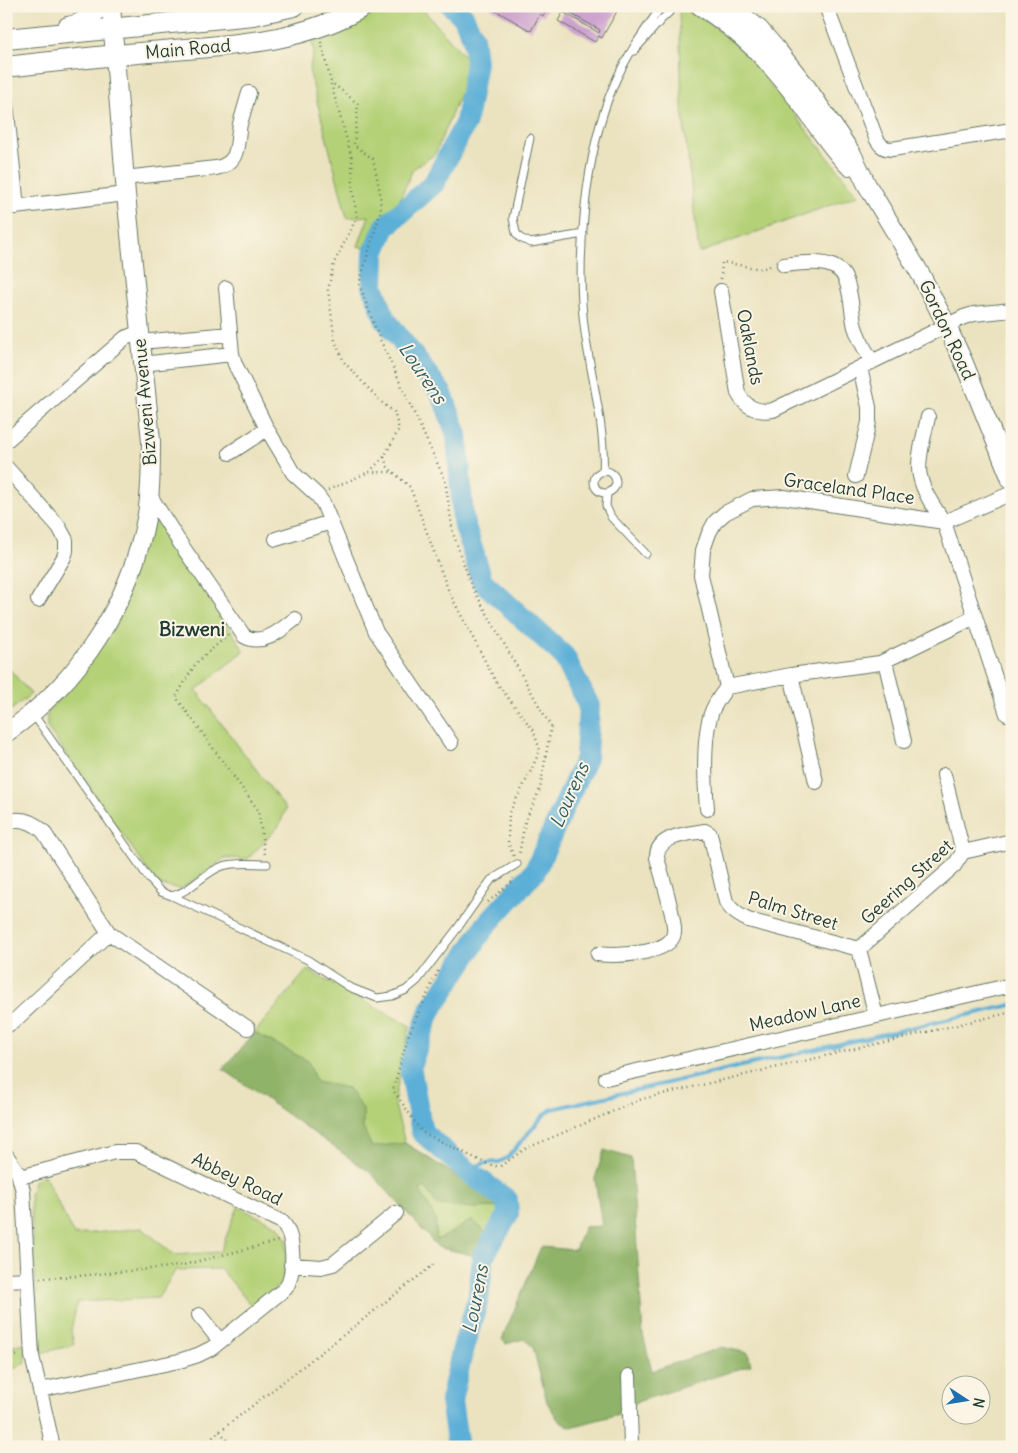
<svg xmlns="http://www.w3.org/2000/svg" width="1018" height="1453" viewBox="0 0 1018 1453" font-family="Delius,sans-serif">
<rect width="100%" height="100%" fill="#fcf5e5"/>
<filter id="ink" filterUnits="userSpaceOnUse"><feTurbulence type="fractalNoise" baseFrequency=".02" numOctaves="2"/><feDisplacementMap in="SourceGraphic" scale="10" xChannelSelector="R" yChannelSelector="G"/><feConvolveMatrix kernelMatrix="1 2 1 2 8 2 1 2 1" color-interpolation-filters="sRGB"/></filter>
<filter id="wash" filterUnits="userSpaceOnUse"><feTurbulence type="fractalNoise" baseFrequency=".0096" numOctaves="4" result="noise"/><feDisplacementMap in="SourceGraphic" scale="20" xChannelSelector="R" yChannelSelector="G"/><feGaussianBlur stdDeviation="1.12" result="paint"/><feColorMatrix in="noise" values="0 0 0 0 0 0 0 0 0 0 0 0 0 0 0 0 0 1.4 0 .05"/><feComposite in="paint" operator="in"/></filter>
<g filter="url(#wash)">
<rect width="100%" height="100%" fill="#ebe3c0"/>
<path fill="#b4d177" stroke="#6a8756" d="M383,6H420L468,60L467,77L435,154L413,169L399,201L382,223L372,251L358,246L369,216L347,218L309,70L314,51L311,38L344,28Z
M679,6L708,22L744,51L858,195L699,253L682,108Z
M155,514L159,515L244,651L196,690L286,809L279,826L248,859L225,858L181,889L158,885L47,727V711L72,685Z
M6,665L31,694L6,714Z
M307,970L410,1026L394,1102L405,1143L489,1197L501,1207L489,1235L472,1255L438,1247L371,1173L224,1069Z
M44,1175L74,1235L142,1228L174,1255L220,1252L238,1207L278,1226L287,1240L284,1281L253,1308L221,1269L176,1270L158,1298L77,1302L71,1331L74,1345L40,1353L30,1194L34,1181Z
M24,1343L26,1363L6,1372V1348Z"/>
<path fill="#8fb368" stroke="#57784e" d="M255,1033L308,1061L316,1082L348,1088L363,1109V1128L372,1147L405,1143L489,1197L501,1207L474,1208L437,1205L425,1187L420,1190L436,1220V1239L442,1238L472,1220L489,1235L472,1255L438,1247L371,1173L223,1069Z
M604,1150L631,1158L643,1335L652,1371L722,1347L748,1353L751,1365L637,1402L619,1414L571,1427L559,1421L547,1402L533,1347L524,1339L506,1344L502,1339L541,1247L575,1250L584,1227L602,1226L595,1179Z"/>
<g fill="none" stroke-linecap="round" stroke-linejoin="round">
<path stroke="#5bafd7" stroke-width="4" d="M466,1170L485,1163L499,1162L507,1158L544,1115L552,1109L1012,1005"/>
<path stroke="#5bafd7" stroke-width="22" d="M452,6L463,16L473,37L476,62L466,122L434,183L385,227L374,253L373,286L385,319L442,394L457,435L463,520L482,581L564,656L589,706L586,758L535,871L486,925L430,1011L410,1066L422,1132L466,1170L507,1200L508,1214L483,1257L478,1300L463,1348L451,1401L458,1447"/>
</g>
<g id="blocks">
<path fill="#ca9fcd" d="M488,6H548L543,16L540,14L531,31Z
M557,6H620L604,34L602,38L599,36L595,42L558,21L563,12L599,33L600,30Z"/>
</g>
</g>
<g filter="url(#ink)">
<use href="#blocks" fill-opacity="0" stroke="#667765" stroke-width="1"/>
<g fill="none" stroke-linecap="round" stroke-linejoin="round">
<defs>
<path id="service" d="M634,51L662,19L676,6
M530,138L513,218L516,233L520,238L531,243L583,234
M594 482a11 11 0 1 1 22 0a11 11 0 1 1-22 0Z
M603,472C606,430 591,376 585,333C575,262 585,153 613,87C625,58 643,32 662,6
M607,493L606,506L611,517L646,554
M33,714L150,880L161,892L172,896C192,891 204,872 223,866C236,862 253,864 267,864
M172,896L308,960L349,987L377,998L392,996L406,990L417,981L457,929L491,880L517,864"/>
<path id="minor" d="M826,6L876,138C880,145 883,149 892,149L1012,130
M6,103L17,207
M124,178L216,168C241,163 236,144 240,124C243,114 246,103 249,93
M6,208L126,194
M784,265C801,263 836,257 845,278C852,293 851,311 855,327C859,340 866,351 872,362
M226,288L232,354L235,364L267,429L285,459L293,473L317,495L323,503L376,632L451,743
M721,291L738,393C745,407 758,413 773,410L964,317L974,314L1012,310
M140,342L230,334
M142,364L232,354
M928,417C925,433 916,461 920,476C923,492 935,509 944,522L1007,714
M6,441L125,338L140,332
M230,453L267,429
M6,467L59,527L66,540V551L64,557L38,600
M856,476L869,422V407L860,368
M149,494L178,540L244,636C263,647 281,630 295,619
M276,539L331,522
M885,661L904,741
M791,675L816,782
M727,687L791,675L880,663L975,617
M944,775L963,852
M707,809C705,783 703,738 711,714C714,704 721,695 727,687L701,575L703,550L709,533L715,522L725,513L752,499L784,497L944,522L1012,493
M6,822C20,817 32,821 43,831L109,933L248,1028
M859,949L954,866L963,852L1012,841
M859,949L876,1016
M598,954C615,956 671,955 674,933C676,921 661,872 657,858C656,835 688,834 705,831L710,834L726,902C732,911 738,915 748,920L859,949
M6,1026L13,1022L109,933
M606,1078L1012,985
M6,1155L18,1173L23,1191L32,1356L53,1447
M20,1177L115,1152H136L282,1222C295,1235 295,1272 286,1288L212,1348L198,1355L179,1361L40,1390
M291,1265L321,1267L333,1264L396,1213
M6,1280L28,1279
M199,1315L220,1341
M629,1376L631,1447"/>
<path id="tertiary" d="M700,6C743,33 770,62 800,102C816,124 830,147 849,166
M731,6L759,29L778,51L805,85L852,154L867,185L921,275L946,324L964,363L1012,482
M6,733C80,682 131,602 147,514C151,490 151,466 151,441L126,194L111,6"/>
<path id="secondary" d="M68,27C82,25 91,18 99,6
M6,39L253,15L294,6
M6,67C58,61 110,55 162,51C232,45 302,43 364,6"/>
</defs>
<use href="#service" stroke="#667765" stroke-width="9"/>
<use href="#minor" stroke="#667765" stroke-width="16"/>
<use href="#tertiary" stroke="#667765" stroke-width="20"/>
<use href="#secondary" stroke="#667765" stroke-width="22"/>
<path stroke="#667765" stroke-width="2.5" stroke-dasharray="1 4" stroke-linecap="butt" d="M321,42L331,82L358,104L354,145L373,159L380,192L381,210L359,284L378,335L445,480L453,533L471,585L551,727L540,789L525,822L519,855
M331,84L352,158L353,192L357,217L334,263L328,290L335,341L344,362L380,401L394,412L399,429L384,457L370,471
M721,279L722,262L761,269L773,265
M384,457L387,466L393,472
M328,490L369,472H393L410,487L449,592L496,682L533,730L540,750L529,775L509,813L508,842L514,857
M228,635L196,663L176,697L258,810L265,855
M488,902L512,882L513,878
M438,971L408,1036L393,1090L422,1132L485,1163L499,1167L525,1149L642,1099L1012,1012
M40,1278L78,1276L179,1266L278,1241
M6,1358L19,1355
M220,1431L437,1262
M201,1447L220,1431L232,1447"/>
<use href="#service" stroke="#fff" stroke-width="7"/>
<use href="#minor" stroke="#fff" stroke-width="14"/>
<use href="#tertiary" stroke="#fff" stroke-width="18"/>
<use href="#secondary" stroke="#fff" stroke-width="20"/>
</g>
</g>
<g text-anchor="middle" stroke-width="4" stroke-linejoin="round" paint-order="stroke">
<g font-size="18" fill="#1f3d34" stroke="#fcf5e5">
<text transform="translate(188 49) rotate(-5)" y="6">Main Road</text>
<text transform="translate(947 330) rotate(65)" y="6">Gordon Road</text>
<text transform="translate(750 347) rotate(79)" y="6">Oaklands</text>
<text transform="translate(145 402) rotate(-95)" y="6">Bizweni Avenue</text>
<text transform="translate(849 489) rotate(8)" y="6">Graceland Place</text>
<text transform="translate(907 882) rotate(-42)" y="6">Geering Street</text>
<text transform="translate(793 911) rotate(17)" y="6">Palm Street</text>
<text transform="translate(805 1013) rotate(-13)" y="6">Meadow Lane</text>
<text transform="translate(237 1179) rotate(26)" y="6">Abbey Road</text>
</g>
<g font-size="19" font-style="italic" fill="#315f65" stroke="#fcf5e5">
<text transform="translate(423 373) rotate(56)" y="7">Lourens</text>
<text transform="translate(569 795) rotate(-66)" y="7">Lourens</text>
<text transform="translate(475 1299) rotate(-79)" y="7">Lourens</text>
</g>
<g font-size="19" font-weight="bold" fill="#1f3d34" stroke="#fcf5e5">
<text x="192" y="636">Bizweni</text>
</g>
</g>
<rect width="1018" height="1453" fill="none" stroke="#fcf5e5" stroke-width="25"/>
<g transform="translate(966 1400) rotate(102)"><circle r="24" fill="#fcf5e5" stroke="#a4ab9e"/>
<path d="M0-4L9 19L0 12L-9 19Z" fill="#1f6fb2"/>
<text y="-8" font-size="14" font-weight="bold" text-anchor="middle" fill="#1f3d34">N</text>
</g>
</svg>
